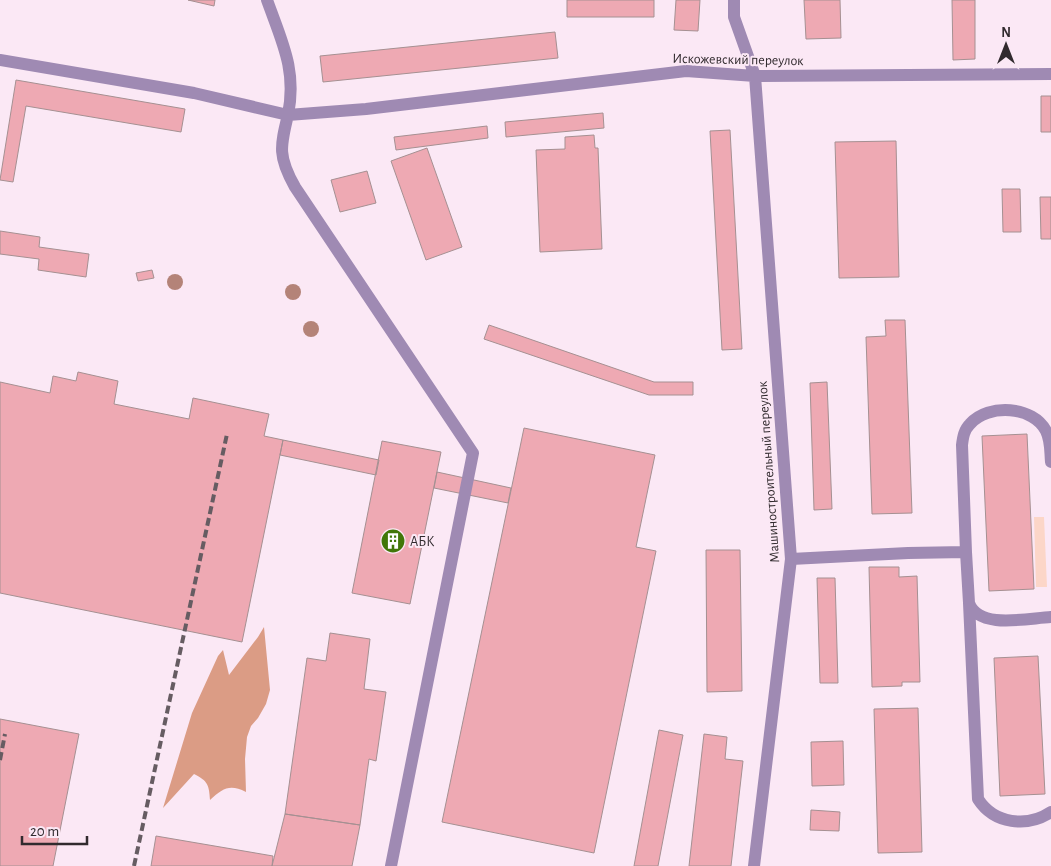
<svg xmlns="http://www.w3.org/2000/svg" width="1051" height="866" viewBox="0 0 1051 866" font-family="'Alegreya Sans',sans-serif">
<rect width="100%" height="100%" fill="#fbe8f5"/>
<path fill="#fcd6c8" d="M1034,517H1044L1047,587H1036Z"/>
<path fill="#db9c85" d="M264,627L270,690L266,704L258,718L251,726L247,737L245,759L246,792C230,784 223,788 210,800C209,785 208,781 194,774L163,808L192,713L218,656L223,650L229,675L258,637Z"/>
<path fill="#eea9b3" stroke="#a59092" d="M188,0H215L214,6Z
M567,0H654V17H567Z
M676,0H700L698,31L674,30Z
M804,0H840L841,38L806,39Z
M952,0H975V59L953,60Z
M555,32L558,58L323,82L320,56Z
M16,80L185,109L181,132L26,106L13,182L0,180Z
M1041,96H1051V132H1041Z
M603,113L604,128L506,137L505,122Z
M487,126L488,138L396,150L394,137Z
M730,130L742,349L722,350L710,131Z
M594,135L595,148H598L602,249L540,252L536,150L565,149V137Z
M896,141L899,277L839,278L835,142Z
M427,148L462,247L426,260L391,161Z
M367,171L376,203L340,212L331,180Z
M1002,189H1020L1021,232H1003Z
M1040,197H1051V239H1041Z
M0,231L40,237L39,247L89,254L86,277L38,270L39,259L0,254Z
M152,270L154,278L138,281L136,273Z
M885,320H905L912,513L872,514L866,337L886,336Z
M489,325L654,382H693V395H649L484,339Z
M78,372L118,381L114,404L189,419L193,398L269,414L264,436L283,440L242,642L0,593V382L50,393L53,376L76,381Z
M827,382L832,509L814,510L810,383Z
M524,428L655,455L636,547L656,551L594,853L442,822Z
M1027,434L1034,589L989,591L982,436Z
M283,440L379,460L376,475L280,455Z
M382,441L441,452L410,604L352,593Z
M437,472L511,488L508,503L434,488Z
M706,550H740L742,691L707,692Z
M869,567H899V577L917,576L920,682H902V686L872,687Z
M817,578H835L838,683H820Z
M330,633L370,639L364,689L386,692L376,761L369,759L360,825L285,814L307,658L326,661Z
M1038,656L1045,794L1000,796L994,658Z
M918,708L922,852L878,853L874,709Z
M0,719L79,734L53,866H0Z
M659,730L683,735L658,866H634Z
M704,734L727,737L725,759L743,761L731,866H689Z
M843,741L844,785L812,786L811,742Z
M811,810L840,812L839,831L810,830Z
M285,814L360,825L352,866H272Z
M156,836L273,856L272,866H151Z"/>
<g fill="none" stroke-linecap="round" stroke-linejoin="round">
<path stroke="#9f8ab3" stroke-width="12" d="M267,0C282,42 297,70 288,115L366,109L686,71L755,76L1051,74
M734,0V17L755,76L791,559L754,866
M0,60L194,93L288,115C280,147 278,157 295,187L473,453L391,866
M966,552L962,445C963,437 964,430 970,424C988,403 1034,406 1046,431C1051,441 1050,451 1051,462
M791,559L908,553L966,552L969,603C979,630 1028,618 1051,617
M969,603L978,799C994,824 1027,828 1051,812"/>
<path stroke="#665c62" stroke-width="4" stroke-dasharray="8 4" stroke-linecap="butt" d="M0,760L5,734
M134,866L227,434"/>
</g>
<g fill="#b48378">
<circle cx="175" cy="282" r="8"/>
<circle cx="293" cy="292" r="8"/>
<circle cx="311" cy="329" r="8"/>
</g>
<defs>
<symbol id="building-disc" viewBox="-11 -11 22 22"><circle r="9.5" fill="#417708" stroke="#fbe8f5"/><path d="M-4-6H4V6H1V3H-1V6H-4ZM-2.5-4.3h1.7v1.8h-1.7ZM.8-4.3h1.7v1.8H.8ZM-2.5-1h1.7V.8h-1.7ZM.8-1h1.7V.8H.8Z" fill="#fff"/></symbol>
</defs>
<g fill-rule="evenodd">
<use href="#building-disc" x="379" y="527" width="28" height="28"/>
</g>
<g text-anchor="middle" stroke-width="4" stroke-linejoin="round" paint-order="stroke">
<g font-size="14" fill="#312a2e" stroke="#fbe8f5">
<text transform="translate(738 59) rotate(1)" y="5">Искожевский переулок</text>
<text transform="translate(768 472) rotate(-94)" y="5">Машиностроительный переулок</text>
</g>
<g font-size="14" fill="#312a2e" stroke="#fbe8f5" text-anchor="start">
<text x="410" y="546">АБК</text>
</g>
</g>
<g transform="translate(1006 45)" stroke="#fbe8f5" stroke-width="4" paint-order="stroke">
<path d="M0-4L9 19L0 12L-9 19Z" fill="#312a2e"/>
<text y="-8" font-size="14" font-weight="bold" text-anchor="middle" fill="#312a2e">N</text>
</g>
<path d="M22 836v8h65v-8" fill="none" stroke="#312a2e" stroke-width="2.5"/>
<text x="30" y="836" font-size="15" fill="#312a2e" stroke="#fbe8f5" stroke-width="4" paint-order="stroke">20 m</text>
</svg>
